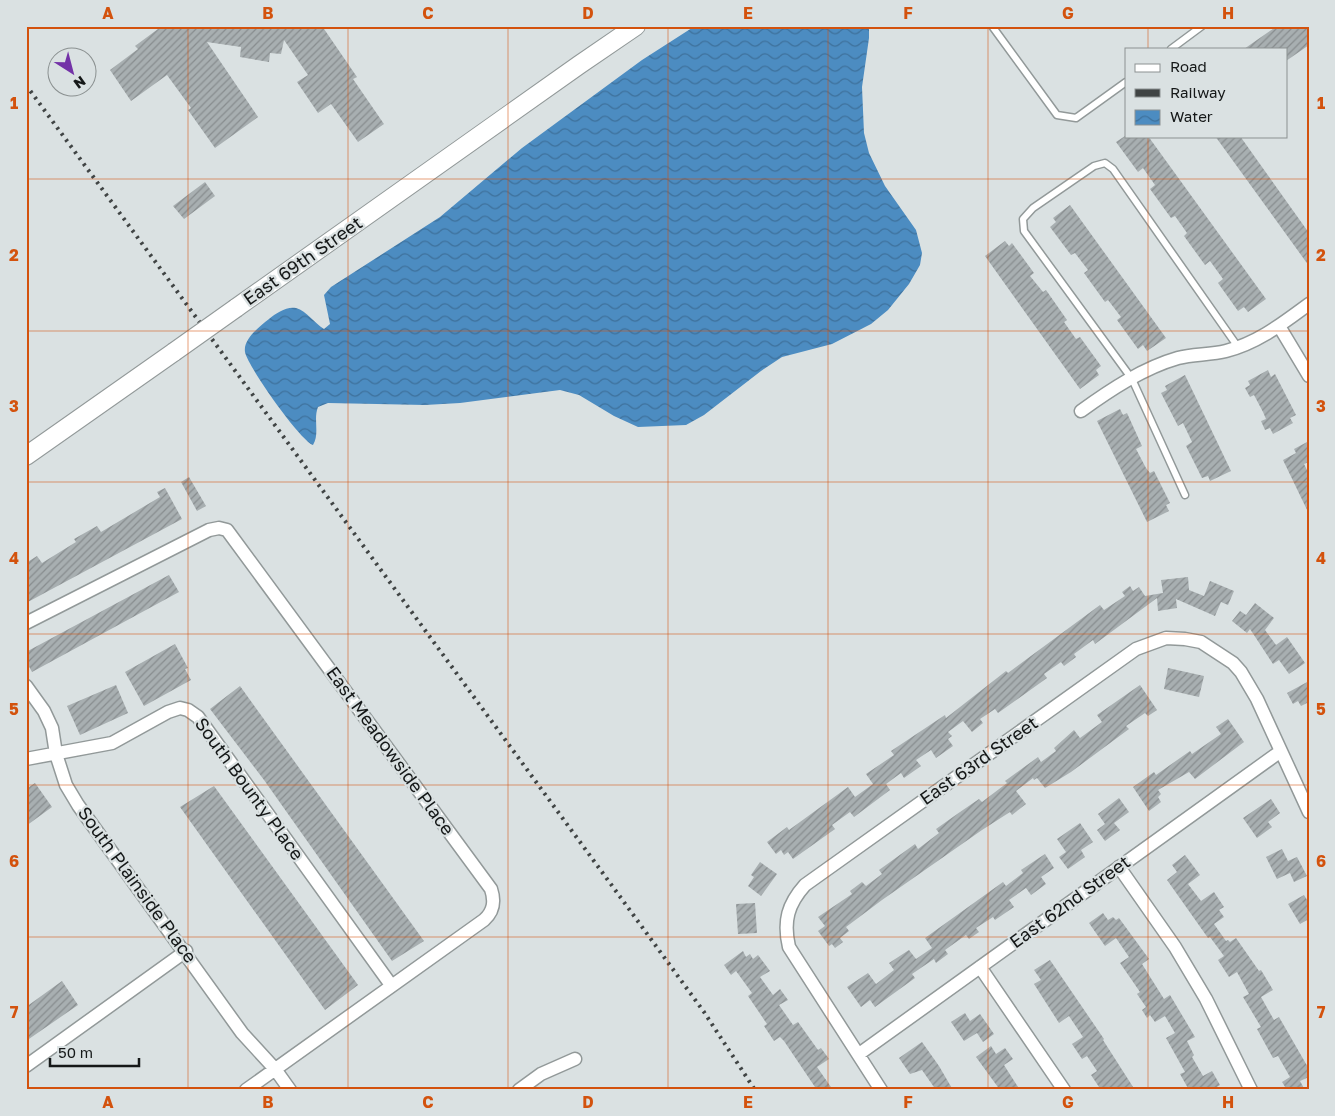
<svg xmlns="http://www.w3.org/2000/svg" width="1335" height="1116" viewBox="0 0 1335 1116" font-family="'Golos Text',sans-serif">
<defs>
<pattern id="water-waves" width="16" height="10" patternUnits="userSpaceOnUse" patternTransform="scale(1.25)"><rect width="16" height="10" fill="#4c8cc1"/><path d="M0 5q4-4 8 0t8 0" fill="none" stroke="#3e719c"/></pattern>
<pattern id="building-hatch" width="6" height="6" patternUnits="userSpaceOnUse" patternTransform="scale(1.25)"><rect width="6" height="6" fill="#a8afb1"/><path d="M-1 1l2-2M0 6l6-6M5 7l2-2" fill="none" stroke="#888d8f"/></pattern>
</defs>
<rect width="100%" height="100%" fill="#dae1e2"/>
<path fill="url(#water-waves)" d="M695,26H869V38L862,87L864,133L869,153L885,186L916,230L922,253L920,265L909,284L888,310L871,324L832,344L782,357L761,371L704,415L686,425L638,427L614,416L579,395L560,390L460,403L425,405L328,403L318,407C313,419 320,434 313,445C300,440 248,367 245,352C243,339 259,327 269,319C276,313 287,306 296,308C307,311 314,323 324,329L330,324L324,295L331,287L440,217L522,148L642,60Z"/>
<path fill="url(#building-hatch)" d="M162,26H322L357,77L353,79L384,124L358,142L331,104L318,113L297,82L308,75L284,40L281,54L270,53L269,62L240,57L241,47L207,42L258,117L215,148L188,110L191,108L167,75L131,101L110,70L138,49L135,46Z
M1277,26H1309V45L1286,61V49H1244Z
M1125,136H1148L1266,299L1248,312L1244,307L1238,311L1218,283L1223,279L1210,261L1205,265L1184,236L1187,233L1175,216L1171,218L1150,189L1155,185L1143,168L1138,172L1116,142Z
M1215,136H1240L1309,233V266Z
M205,182L215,196L184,219L173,206Z
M1070,205L1166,338L1147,351L1143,345L1138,349L1117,320L1121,317L1108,300L1105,302L1084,273L1088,270L1075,253L1071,255L1050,227L1056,222L1053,218Z
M1005,241L1009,246L1012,243L1034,273L1030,276L1043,292L1046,290L1067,320L1064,322L1076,339L1080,337L1101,366L1096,370L1099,375L1080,389L985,256Z
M1268,370L1271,377L1275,374L1296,415L1290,418L1293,423L1273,434L1270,428L1265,430L1261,421L1266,419L1263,412L1254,395L1250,397L1245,388L1250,385L1248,381Z
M1185,375L1231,471L1210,481L1208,476L1202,478L1186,446L1192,442L1183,423L1178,426L1161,393L1167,390L1165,386Z
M1120,409L1123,415L1127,413L1142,446L1136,449L1146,468L1150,473L1154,471L1170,503L1166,505L1169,511L1147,522L1097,421Z
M1309,441V462L1304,464L1309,474V514L1283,460L1296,453L1294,449Z
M189,477L206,506L197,511L181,482Z
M165,488L182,519L26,603V563L37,556L42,563L76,542L74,539L97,526L101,532L160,497L157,492Z
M169,575L179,592L32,672L26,661V652Z
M1188,577L1189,590L1204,596L1210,581L1234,591L1228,605L1221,602L1215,616L1176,599L1177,608L1158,611L1157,598L1095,644L1093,640L1074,654L1076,657L1064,666L1061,662L1044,674L1047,678L998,713L995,709L980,719L983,723L972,732L963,721L948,732L952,736L948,739L953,746L936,758L931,750L916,760L921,766L904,778L901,773L886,784L890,790L854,817L850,812L832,825L835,829L793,859L788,852L784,855L781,850L776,854L767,842L787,827L789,830L848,787L855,797L873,784L866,774L894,755L891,751L945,715L946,718L1006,671L1008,673L1100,605L1104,610L1125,596L1122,592L1130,586L1133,591L1139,587L1145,596L1163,593L1161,580Z
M1255,603L1274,618L1265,630L1276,645L1287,637L1305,663L1289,674L1279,660L1273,664L1250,629L1247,633L1232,621L1240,611L1246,615Z
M175,644L188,668L185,669L191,680L144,706L125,672Z
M1168,668L1204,676L1199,697L1164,689Z
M1309,681V702L1301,706L1298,701L1293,704L1287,693Z
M116,685L128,713L80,735L67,706Z
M1140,685L1157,710L1148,716L1145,713L1126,726L1129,729L1071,772L1045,788L1037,778L1034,780L1033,778L1016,791L1026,804L1012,815L1010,812L982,830L882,900L846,927L849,931L840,938L843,942L835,948L832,944L829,946L818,931L825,926L818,917L852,894L850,891L862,882L866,886L882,874L879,870L915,844L918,849L939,833L936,829L960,812L979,799L982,802L1007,783L1005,781L1038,757L1041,762L1056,751L1054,748L1074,730L1080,738L1102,722L1097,715Z
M240,686L424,941L392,961L264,780L210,709Z
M1228,719L1244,742L1195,779L1189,772L1158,790L1161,794L1158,797L1161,802L1149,811L1133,787L1154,772L1156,775L1190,751L1192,754L1221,734L1216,727Z
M35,783L52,807L26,826V789Z
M214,786L358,985L325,1010L180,807Z
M1119,798L1129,812L1114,823L1120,830L1105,841L1097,830L1105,824L1098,814Z
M1271,799L1280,813L1268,822L1272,827L1257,838L1243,818Z
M1080,823L1093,842L1081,850L1085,857L1068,869L1059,857L1066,852L1057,839Z
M1282,849L1288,861L1297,857L1307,876L1294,882L1290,873L1277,879L1266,857Z
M1045,854L1054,868L1041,877L1046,884L1031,895L1026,888L1009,900L1014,907L995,920L993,917L976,928L979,932L969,939L966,935L945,950L948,954L936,963L934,959L912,974L915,978L875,1007L870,1000L861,1007L847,987L868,973L876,984L894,970L889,963L909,950L916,959L932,948L925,938L1003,882L1006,886L1023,873L1021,870Z
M1185,855L1200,875L1188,884L1201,901L1214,892L1224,907L1219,910L1224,917L1214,924L1226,941L1228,940L1230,942L1236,938L1259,971L1261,970L1273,990L1261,997L1274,1020L1279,1017L1309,1069V1077L1300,1081L1305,1090H1287L1282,1082L1290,1077L1278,1056L1273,1058L1257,1029L1261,1027L1243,997L1249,994L1237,972L1229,977L1218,960L1224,956L1210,937L1208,938L1167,880L1177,872L1172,865Z
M760,862L777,874L761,896L748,886L754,877L751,875Z
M1304,895L1309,903V919L1300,924L1288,904Z
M755,903L757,933L738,934L736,904Z
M1103,913L1108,920L1113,917L1116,920L1119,918L1149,959L1142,964L1164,999L1170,995L1195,1037L1187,1041L1194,1055L1192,1057L1203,1076L1212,1071L1220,1085L1212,1090H1189L1180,1074L1185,1072L1166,1038L1175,1033L1165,1016L1155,1022L1150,1015L1147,1018L1142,1010L1146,1007L1137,994L1140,992L1120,963L1129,957L1116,938L1105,946L1089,923Z
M743,951L746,957L750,954L753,959L758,955L770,971L760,977L773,995L780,989L788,1000L779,1005L793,1025L798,1022L818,1050L821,1048L829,1059L817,1067L833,1090H817L784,1041L780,1037L774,1041L764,1026L767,1024L748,996L752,993L736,971L731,975L724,965Z
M1050,960L1104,1039L1103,1040L1135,1090H1101L1091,1075L1097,1071L1087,1056L1082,1059L1072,1044L1083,1037L1069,1016L1059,1023L1034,984L1041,980L1034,970Z
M62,981L78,1005L26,1041V1007Z
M965,1013L970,1021L980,1014L994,1034L983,1042L977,1033L964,1041L951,1022Z
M922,1042L939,1066L953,1090H936L922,1070L910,1074L899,1058Z
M991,1046L996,1054L1005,1048L1013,1059L1004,1065L1020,1090H1000L976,1057Z"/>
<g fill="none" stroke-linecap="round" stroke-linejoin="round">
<defs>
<path id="lane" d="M992,26L1057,115L1076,118L1126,82
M1171,49L1202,26
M1185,495L1132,379L1024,231L1023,219L1033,208L1094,166L1105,163L1113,169L1238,347"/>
<path id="street" d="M1279,326L1309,376
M1081,411C1110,390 1143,368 1178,358C1193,354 1210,355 1226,351C1258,343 1283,323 1309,304
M26,623L209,530L219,528L227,530L491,889C495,901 494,911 484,920L246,1090
M26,686L44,711L52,728L56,754L66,785L78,805L242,1033L275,1069L290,1090
M26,759L112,743L168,712L180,708L188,710L198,717L391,985
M1119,867L1175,947L1206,999L1251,1090
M980,967L1064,1090
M859,1054L1281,751
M26,1066L186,951
M519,1090L541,1074L575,1059
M881,1090L789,947C783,921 788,904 805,885L1136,649L1166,638L1185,639L1201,642L1233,663L1241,672L1257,699L1309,812"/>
<path id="secondary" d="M236,308L579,65L636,26
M26,456L174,352"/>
</defs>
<use href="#lane" stroke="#929999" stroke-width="9"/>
<use href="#street" stroke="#929999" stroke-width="15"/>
<use href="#secondary" stroke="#929999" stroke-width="20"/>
<use href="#lane" stroke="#fff" stroke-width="6"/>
<use href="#street" stroke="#fff" stroke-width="12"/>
<use href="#secondary" stroke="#fff" stroke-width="18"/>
<path stroke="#404444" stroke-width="4" stroke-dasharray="2.5 5" stroke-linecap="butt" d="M26,85L621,898L704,1012L755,1090"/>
<defs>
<path id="secondary-bridge" d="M174,352L236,308"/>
</defs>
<use href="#secondary-bridge" stroke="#929999" stroke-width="20" stroke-linecap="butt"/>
<use href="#secondary-bridge" stroke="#fff" stroke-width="18"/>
</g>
<path fill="none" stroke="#d3520d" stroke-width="1" stroke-opacity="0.55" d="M188,26V1090M348,26V1090M508,26V1090M668,26V1090M828,26V1090M988,26V1090M1148,26V49M1148,136V1090M26,179H1309M26,331H1309M26,482H1309M26,634H1309M26,785H1309M26,937H1309"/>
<g text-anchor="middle" stroke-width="4.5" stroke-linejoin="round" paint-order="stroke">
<g font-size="18" fill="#151818" stroke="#dae1e2">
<text transform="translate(303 261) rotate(-35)" y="6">East 69th Street</text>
<text transform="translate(390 751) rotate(54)" y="6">East Meadowside Place</text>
<text transform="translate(979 761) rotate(-35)" y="6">East 63rd Street</text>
<text transform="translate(249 789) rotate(54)" y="6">South Bounty Place</text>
<text transform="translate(137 885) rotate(54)" y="6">South Plainside Place</text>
<text transform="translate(1070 902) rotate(-36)" y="6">East 62nd Street</text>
</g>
</g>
<rect width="1335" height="1116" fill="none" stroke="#dae1e2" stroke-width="55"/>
<rect x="1125" y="48" width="162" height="90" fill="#dae1e2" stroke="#8b9191"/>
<rect x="1135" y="64" width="25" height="8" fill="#ffffff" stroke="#8b9191"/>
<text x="1170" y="72" font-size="15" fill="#151818">Road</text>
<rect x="1135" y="89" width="25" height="8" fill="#404444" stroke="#8b9191"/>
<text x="1170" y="98" font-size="15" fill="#151818">Railway</text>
<rect x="1135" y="110" width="25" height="15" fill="url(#water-waves)" stroke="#8b9191"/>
<text x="1170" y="122" font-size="15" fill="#151818">Water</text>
<g transform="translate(72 72) rotate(144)"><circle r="24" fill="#dae1e2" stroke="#8b9191"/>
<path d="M0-4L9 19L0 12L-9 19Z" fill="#7332a7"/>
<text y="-8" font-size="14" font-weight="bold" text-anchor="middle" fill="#151818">N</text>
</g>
<path d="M50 1058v8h89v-8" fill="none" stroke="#151818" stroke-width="2.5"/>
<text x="58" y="1058" font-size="15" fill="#151818" stroke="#dae1e2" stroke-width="4" paint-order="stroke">50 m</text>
<rect x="28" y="28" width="1280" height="1060" fill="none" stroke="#d3520d" stroke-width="2"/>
<g font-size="16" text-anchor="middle" font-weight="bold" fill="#d3520d">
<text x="108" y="19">A</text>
<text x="268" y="19">B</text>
<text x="428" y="19">C</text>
<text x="588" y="19">D</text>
<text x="748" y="19">E</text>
<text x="908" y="19">F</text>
<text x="1068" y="19">G</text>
<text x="1228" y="19">H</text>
<text x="14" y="109">1</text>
<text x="1321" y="109">1</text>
<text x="14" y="261">2</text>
<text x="1321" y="261">2</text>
<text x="14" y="412">3</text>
<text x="1321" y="412">3</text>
<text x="14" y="564">4</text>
<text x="1321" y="564">4</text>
<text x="14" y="715">5</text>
<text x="1321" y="715">5</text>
<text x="14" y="867">6</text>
<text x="1321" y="867">6</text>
<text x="14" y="1018">7</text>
<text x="1321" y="1018">7</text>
<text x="108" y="1108">A</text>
<text x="268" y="1108">B</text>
<text x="428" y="1108">C</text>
<text x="588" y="1108">D</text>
<text x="748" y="1108">E</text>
<text x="908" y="1108">F</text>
<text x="1068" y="1108">G</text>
<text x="1228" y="1108">H</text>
</g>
</svg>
